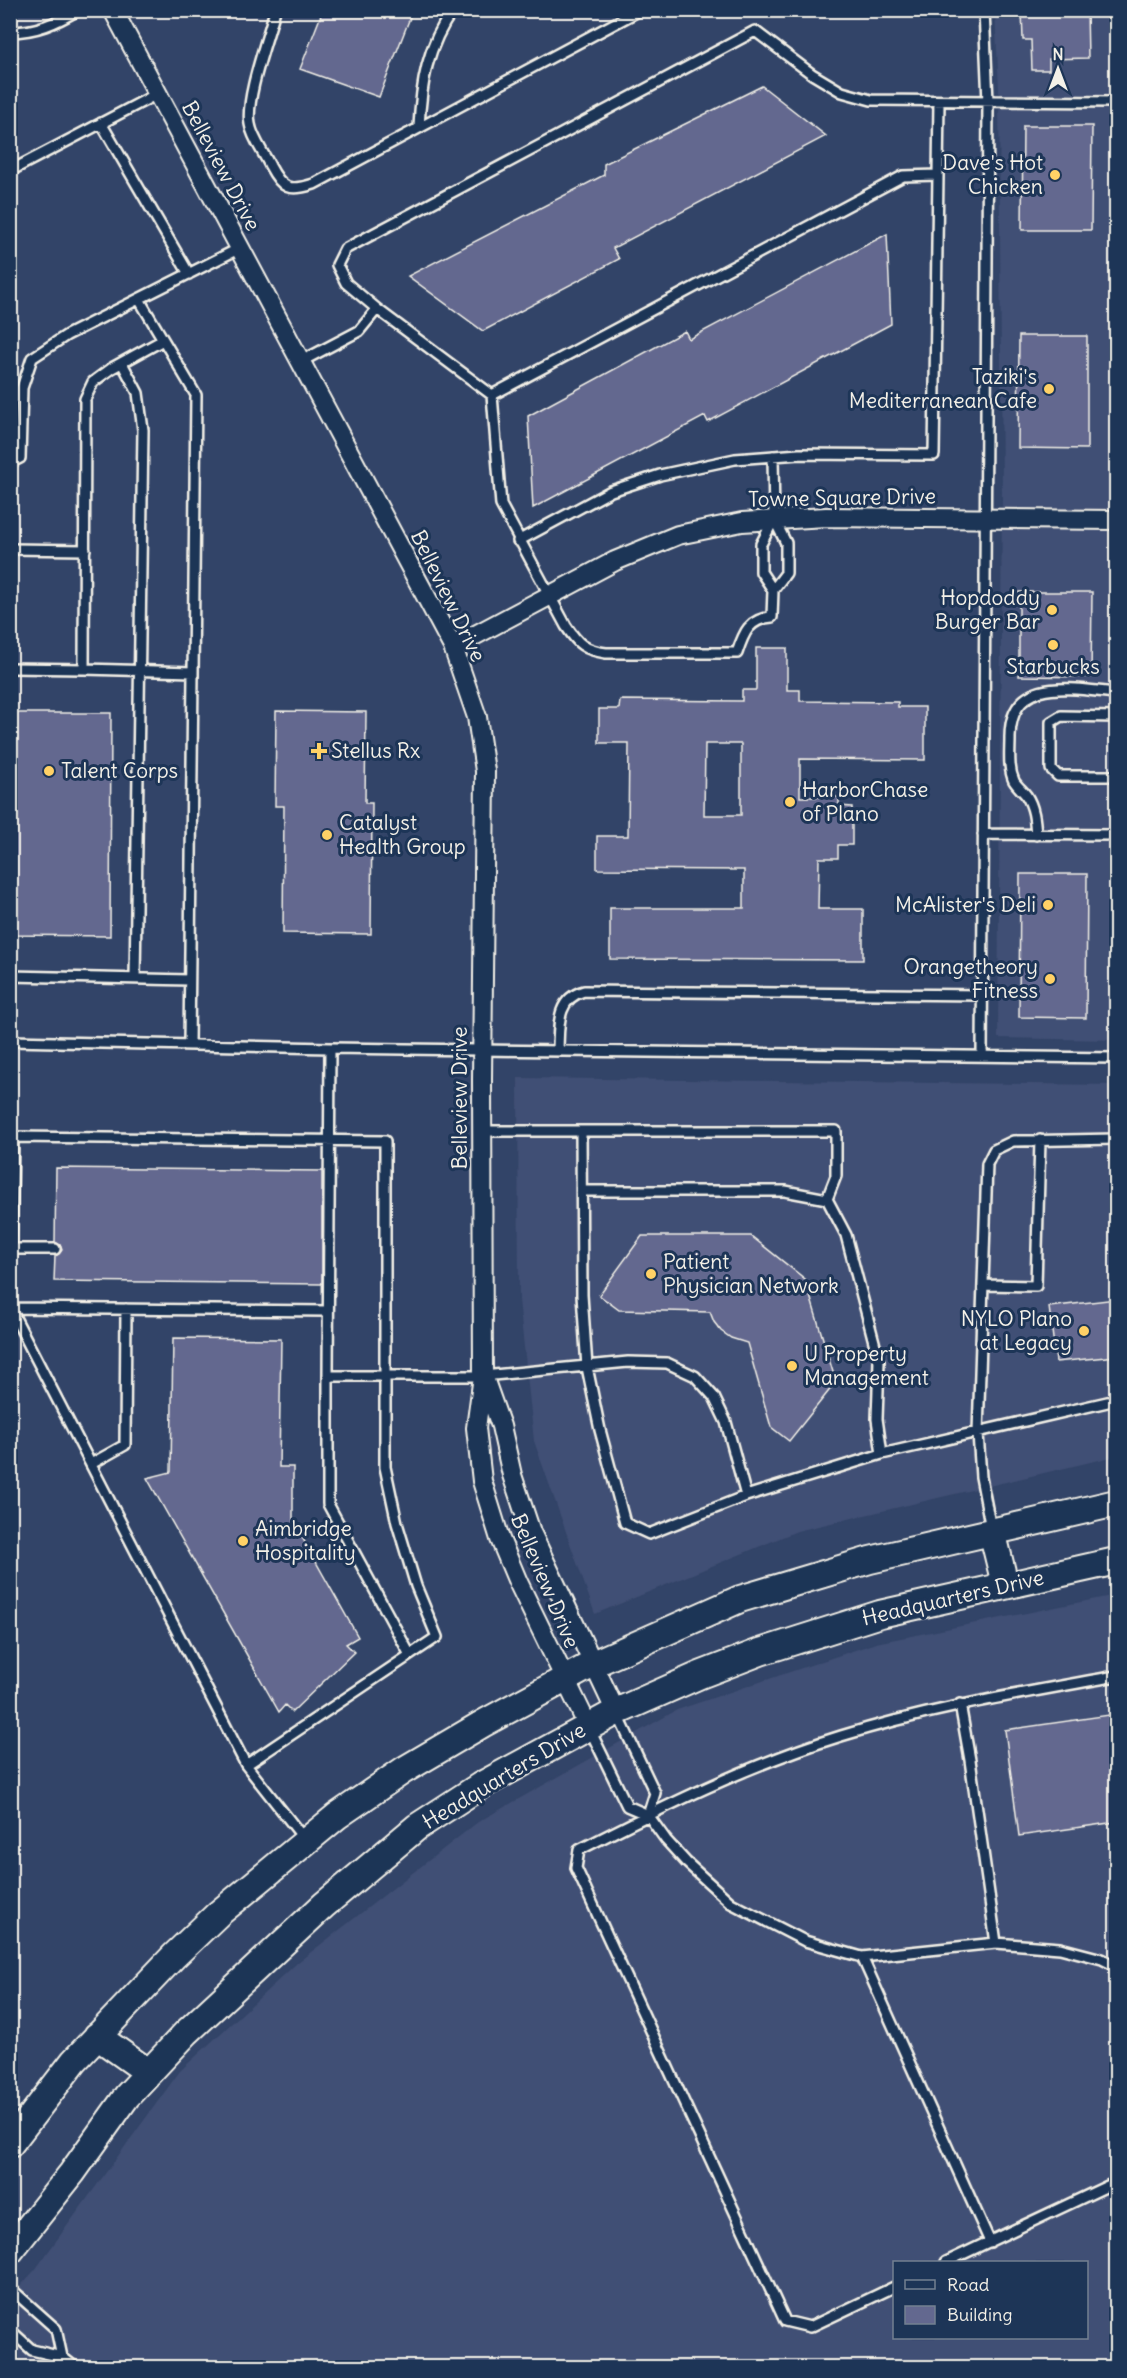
<svg xmlns="http://www.w3.org/2000/svg" width="1127" height="2378" viewBox="0 0 1127 2378" font-family="Delius,sans-serif">
<rect width="100%" height="100%" fill="#324468"/>
<filter id="ink" filterUnits="userSpaceOnUse"><feTurbulence type="fractalNoise" baseFrequency=".0167" numOctaves="2"/><feDisplacementMap in="SourceGraphic" scale="12" xChannelSelector="R" yChannelSelector="G"/><feConvolveMatrix kernelMatrix="1 2 1 2 8 2 1 2 1" color-interpolation-filters="sRGB"/></filter>
<g filter="url(#ink)">
<path fill="#414f74" fill-rule="evenodd" d="M995,11H1116V1040L998,1038L1002,494L999,89Z
M518,1078L1116,1085V1456L797,1531L595,1614L534,1441L519,1300Z
M1116,1595V2367H11L10,2297L35,2270L180,2071L297,1963L478,1822L677,1710L876,1643ZM894,2262H1086V2338H894Z"/>
<path fill="#63688f" stroke="#f4f1e8" stroke-width="1.5" fill-rule="evenodd" d="M323,10H413L379,97L300,69Z
M1022,10H1087L1088,58L1049,59V70H1032L1031,40H1023Z
M762,86L826,136L613,248L619,259L483,331L408,276L604,175V164Z
M1023,126H1092L1091,230H1022Z
M887,234L891,324L708,422L705,416L533,508L528,416L685,331L689,339Z
M1019,336H1087V449L1018,448Z
M1019,592H1092L1091,677L1019,676Z
M756,648H787V690H800V701L898,702V707H925V760L800,759V797H839V806L852,807V845H838V858H819L818,909H863V960L610,959V908H744V870L597,869V836H628L629,743H599V709H619L620,700L742,701V690H756ZM705,744H741V815H704Z
M276,711L366,712L365,803H372L371,934L283,933L284,806H275Z
M10,713H111L110,936L10,935Z
M1020,874H1087L1086,1018L1019,1017Z
M56,1168L322,1171V1284L54,1281L55,1256L59,1254L62,1250L60,1245L55,1242Z
M642,1236H751L805,1279L836,1382L789,1441L771,1427L747,1343L731,1338L721,1331L714,1322L710,1312L619,1310L599,1295Z
M1116,1299V1356L1056,1362L1049,1307Z
M173,1338L281,1339L279,1467H293V1521L358,1637L346,1644L354,1652L292,1712L285,1705L279,1712L147,1478L171,1472Z
M1116,1714V1822L1019,1836L1005,1730Z"/>
<g fill="none" stroke-linecap="round" stroke-linejoin="round">
<defs>
<path id="lane" d="M275,10C268,38 245,98 250,124C252,138 264,153 270,166C282,189 289,192 314,184L640,10
M10,32C36,32 56,23 78,10
M101,123L189,274
M419,127C421,84 427,46 453,10
M10,171L157,94
M938,175L939,101
M139,299L196,395L189,1045
M377,309L492,395L501,505L566,626C578,644 584,650 606,653H737C744,632 749,619 772,617L773,590L761,572V544L774,519
M163,340L112,368L93,382L85,399L84,669L193,672
M300,362L359,331L377,309L346,283L337,265L345,249L755,31L812,74L842,92L871,100L1116,102
M122,363L138,393L143,430L135,979
M492,395L903,176L938,175L934,455L799,454L735,459L660,475L611,491L518,541
M10,463L20,458L22,388L32,358L67,335L240,248
M10,549L85,550
M773,590L786,573V543L774,519L773,456
M10,668L84,669
M1116,717L1061,716L1051,722V769L1058,776H1116
M983,834L1116,835
M1036,835C1035,820 1034,807 1026,795C1022,790 1017,786 1014,781C1008,768 1010,753 1010,739C1009,674 1073,689 1116,693
M10,976L189,980
M10,1041L330,1048L1116,1058
M330,1048L328,1376H483L628,1362L667,1363L695,1376L714,1397L726,1422L746,1496
M558,1050C559,1025 556,999 584,991L983,995
M982,1056L988,102L984,10
M482,1131H836V1176L827,1199
M581,1131L582,1295L587,1367L600,1430L625,1523L649,1534L746,1496L882,1454L1116,1400
M582,1191H785L827,1199L846,1235L879,1361L877,1419L882,1454
M12,1249H55
M985,1285L1036,1286L1040,1140
M10,1302L13,1137L385,1141V1467L397,1523L416,1586L437,1637L246,1765
M10,1308L246,1765L305,1840
M10,1308L328,1311
M328,1376V1504L410,1655
M91,1464L125,1445L126,1309
M991,1529L981,1477L978,1433L987,1164L994,1150L1013,1141L1116,1139
M960,1704L970,1760L996,1943
M617,1713L655,1793L648,1815
M589,1728L627,1806L648,1815L666,1840L686,1862L731,1903L805,1941L862,1957L996,1943L1060,1948L1102,1959L1116,1966
M862,1957L990,2242
M946,2262L1116,2182
M894,2287L810,2327L785,2321L576,1868L579,1850C663,1807 750,1764 841,1736C931,1708 1024,1693 1116,1676
M10,2288L56,2329L62,2357
M10,2330L32,2350L62,2357L76,2368"/>
<path id="street" d="M113,10L453,647L477,717L485,771L482,1080L483,1376L476,1428L482,1481L500,1539L518,1582L588,1726
M453,647L615,561L678,535L742,522L826,517L1116,520
M485,1381L501,1426L512,1475L531,1532L616,1712"/>
<path id="secondary" d="M992,1531L1005,1584
M97,2036L148,2072
M10,2144L74,2061L174,1956L218,1914L337,1816L404,1770L484,1723L593,1664L740,1599L870,1560L1116,1503
M10,2251L72,2173L127,2096L186,2033L324,1905L417,1827L480,1786L616,1712L700,1675L760,1652L880,1614L1116,1561"/>
</defs>
<use href="#lane" stroke="#f4f1e8" stroke-width="14"/>
<use href="#street" stroke="#f4f1e8" stroke-width="22"/>
<use href="#secondary" stroke="#f4f1e8" stroke-width="30"/>
<use href="#lane" stroke="#1d3557" stroke-width="9"/>
<use href="#street" stroke="#1d3557" stroke-width="18"/>
<use href="#secondary" stroke="#1d3557" stroke-width="26"/>
</g>
</g>
<g fill="#ffd166" stroke="#1d3557" stroke-width="2">
<circle cx="1055" cy="175" r="6"/>
<circle cx="1049" cy="389" r="6"/>
<circle cx="1052" cy="610" r="6"/>
<circle cx="1053" cy="645" r="6"/>
<path d="M316 742h6v6h6v6h-6v6h-6v-6h-6v-6h6z"/>
<circle cx="49" cy="771" r="6"/>
<circle cx="790" cy="802" r="6"/>
<circle cx="327" cy="835" r="6"/>
<circle cx="1048" cy="905" r="6"/>
<circle cx="1050" cy="979" r="6"/>
<circle cx="651" cy="1274" r="6"/>
<circle cx="1084" cy="1331" r="6"/>
<circle cx="792" cy="1366" r="6"/>
<circle cx="243" cy="1541" r="6"/>
</g>
<g text-anchor="middle" stroke-width="6" stroke-linejoin="round" paint-order="stroke">
<g font-size="21" fill="#f4f1e8" stroke="#1d3557" text-anchor="start">
<text x="1043" y="170" text-anchor="end">Dave's Hot<tspan x="1043" dy="24">Chicken</tspan></text>
<text x="1037" y="384" text-anchor="end">Taziki's<tspan x="1037" dy="24">Mediterranean Cafe</tspan></text>
<text x="1040" y="605" text-anchor="end">Hopdoddy<tspan x="1040" dy="24">Burger Bar</tspan></text>
<text x="1053" y="674" text-anchor="middle">Starbucks</text>
<text x="331" y="758">Stellus Rx</text>
<text x="61" y="778">Talent Corps</text>
<text x="802" y="797">HarborChase<tspan x="802" dy="24">of Plano</tspan></text>
<text x="339" y="830">Catalyst<tspan x="339" dy="24">Health Group</tspan></text>
<text x="1036" y="912" text-anchor="end">McAlister's Deli</text>
<text x="1038" y="974" text-anchor="end">Orangetheory<tspan x="1038" dy="24">Fitness</tspan></text>
<text x="663" y="1269">Patient<tspan x="663" dy="24">Physician Network</tspan></text>
<text x="1072" y="1326" text-anchor="end">NYLO Plano<tspan x="1072" dy="24">at Legacy</tspan></text>
<text x="804" y="1361">U Property<tspan x="804" dy="24">Management</tspan></text>
<text x="255" y="1536">Aimbridge<tspan x="255" dy="24">Hospitality</tspan></text>
</g>
<g font-size="21" fill="#f4f1e8" stroke="#1d3557">
<text transform="translate(221 166) rotate(62)" y="7">Belleview Drive</text>
<text transform="translate(842 498) rotate(-1)" y="7">Towne Square Drive</text>
<text transform="translate(448 596) rotate(64)" y="7">Belleview Drive</text>
<text transform="translate(460 1098) rotate(-90)" y="7">Belleview Drive</text>
<text transform="translate(545 1581) rotate(67)" y="7">Belleview Drive</text>
<text transform="translate(953 1598) rotate(-13)" y="7">Headquarters Drive</text>
<text transform="translate(504 1776) rotate(-31)" y="7">Headquarters Drive</text>
</g>
</g>
<rect width="1127" height="2378" fill="none" stroke="#1d3557" stroke-width="36"/>
<rect x="18" y="18" width="1091" height="2342" fill="none" stroke="#f4f1e8" stroke-width="2" filter="url(#ink)"/>
<rect x="893" y="2261" width="195" height="78" fill="#1d3557" stroke="#738091" stroke-width="1.5"/>
<rect x="905" y="2280" width="30" height="9" fill="#1d3557" stroke="#738091" stroke-width="1.5"/>
<text x="947" y="2291" font-size="18" fill="#f4f1e8">Road</text>
<rect x="905" y="2306" width="30" height="18" fill="#63688f" stroke="#738091" stroke-width="1.5"/>
<text x="947" y="2321" font-size="18" fill="#f4f1e8">Building</text>
<g transform="translate(1058 69)" stroke="#1d3557" stroke-width="4.5" paint-order="stroke">
<path d="M0-4.5L10 22L0 15L-10 22Z" fill="#f4f1e8"/>
<text y="-9" font-size="16" font-weight="bold" text-anchor="middle" fill="#f4f1e8">N</text>
</g>
</svg>
